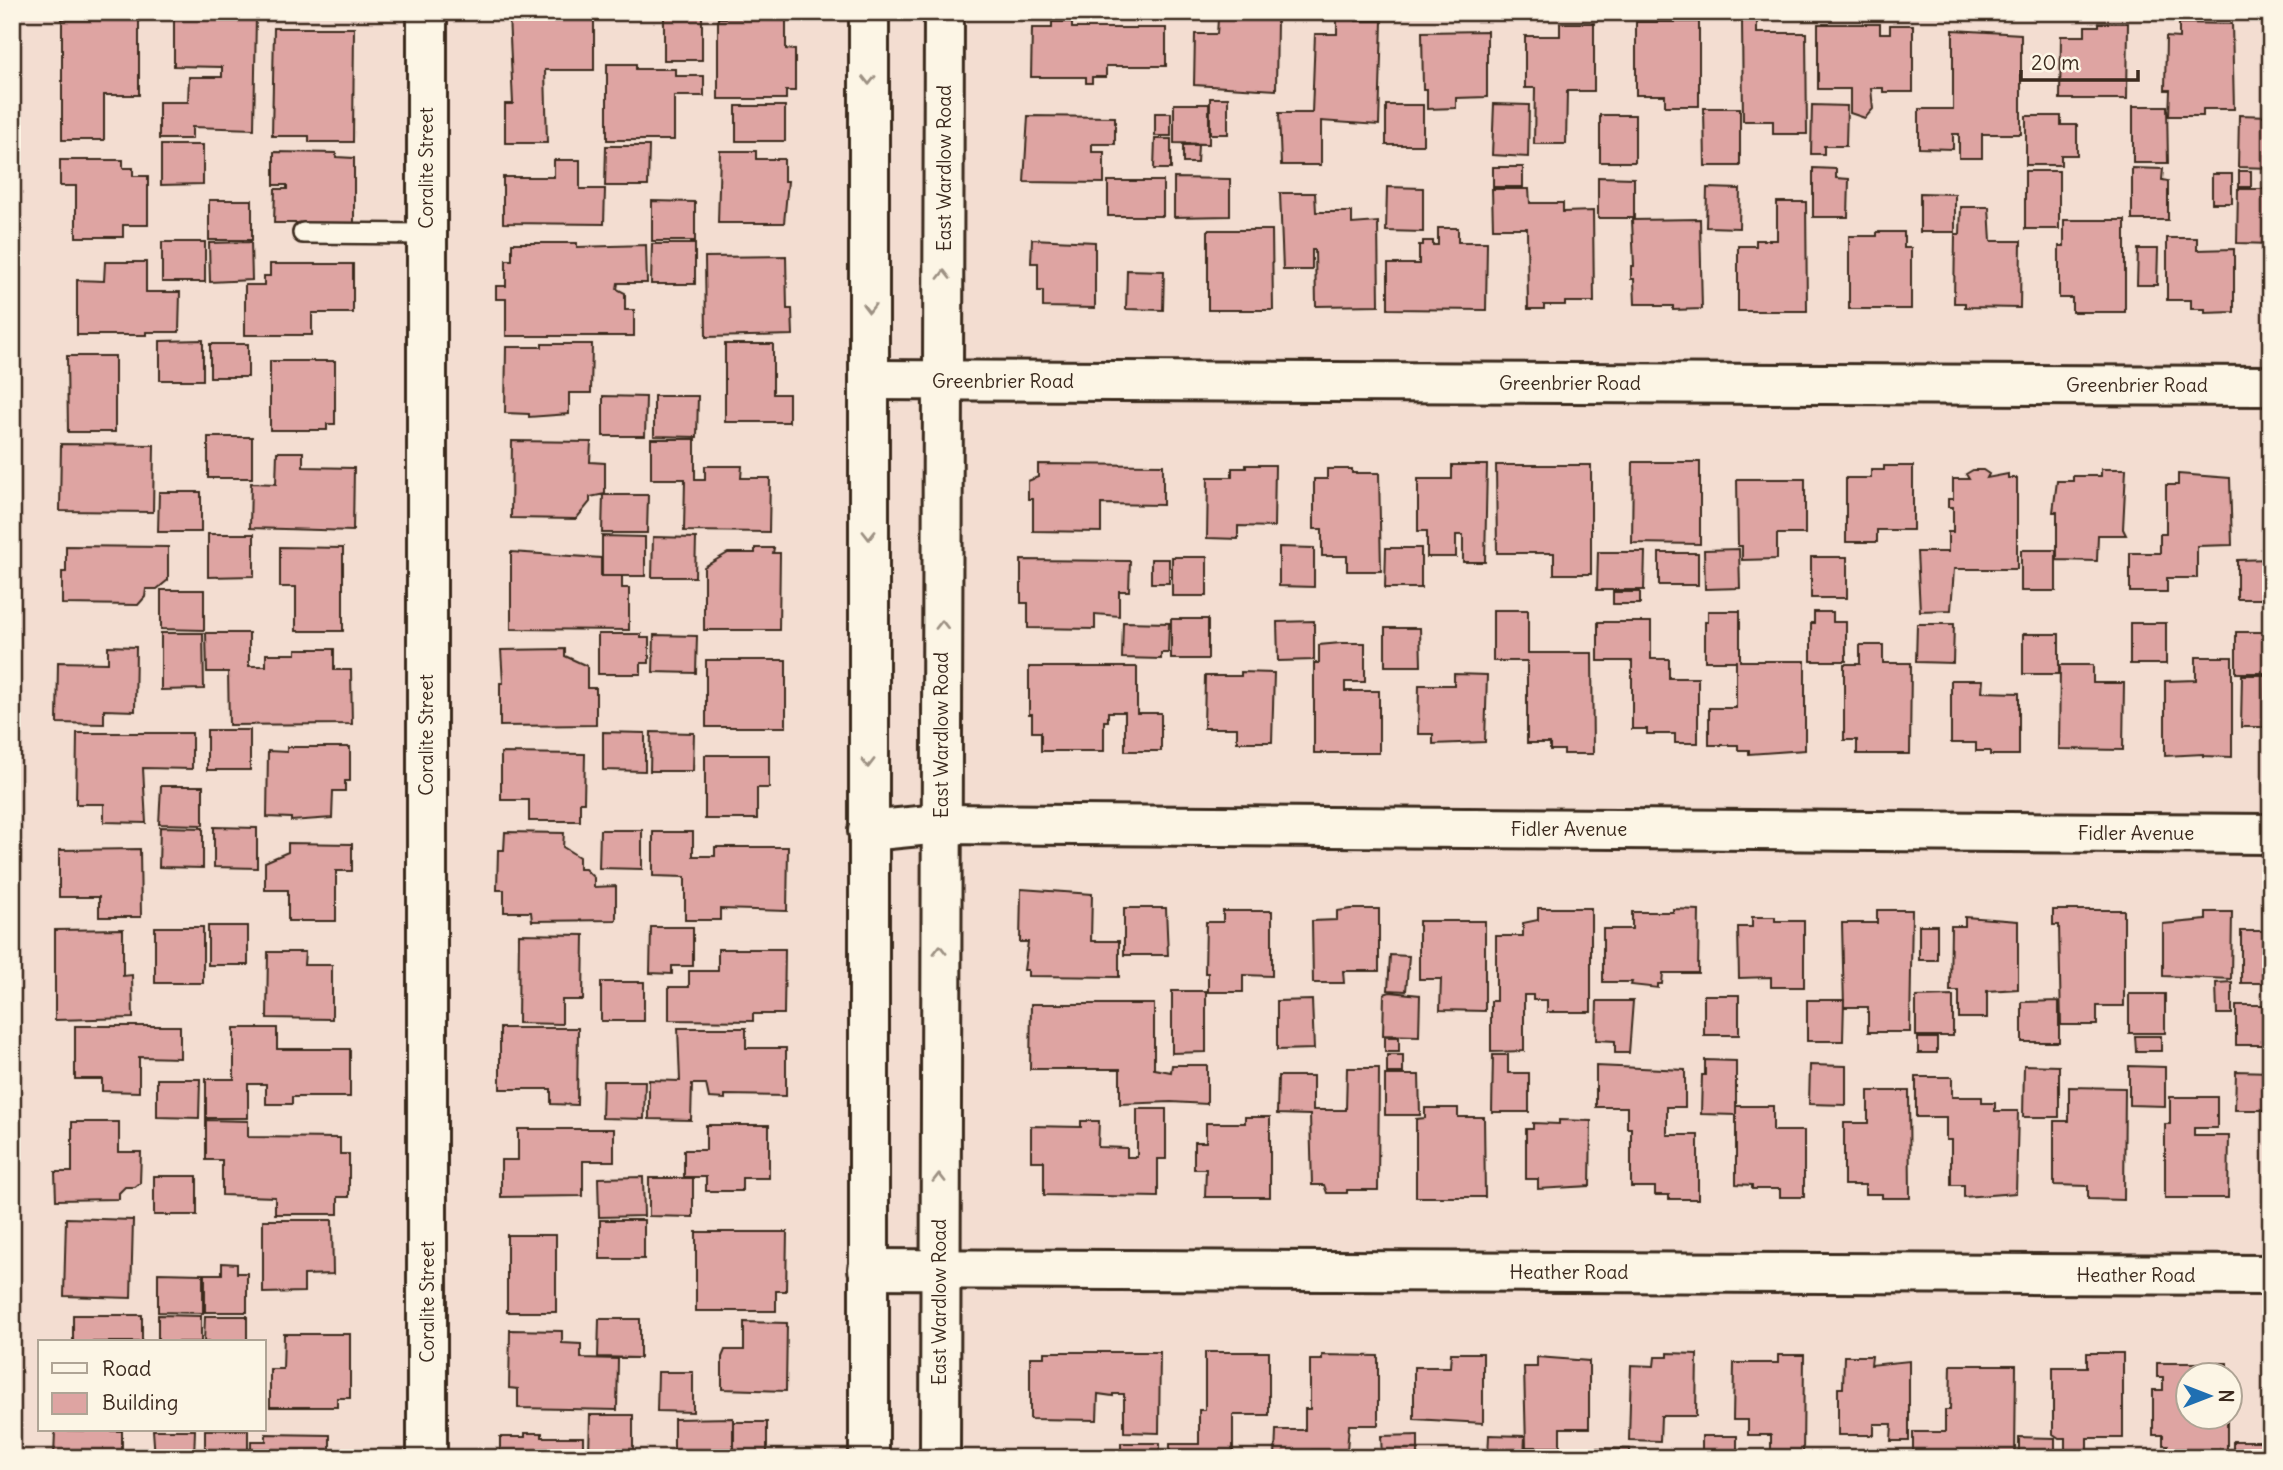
<svg xmlns="http://www.w3.org/2000/svg" width="2283" height="1470" viewBox="0 0 2283 1470" font-family="Delius,sans-serif">
<rect width="100%" height="100%" fill="#f3ddd1"/>
<filter id="ink" filterUnits="userSpaceOnUse"><feTurbulence type="fractalNoise" baseFrequency=".0143" numOctaves="2"/><feDisplacementMap in="SourceGraphic" scale="14" xChannelSelector="R" yChannelSelector="G"/><feConvolveMatrix kernelMatrix="1 2 1 2 8 2 1 2 1" color-interpolation-filters="sRGB"/></filter>
<g filter="url(#ink)">
<path fill="#dea4a2" stroke="#3b2a1e" stroke-width="2" d="M174,15L256,16L254,129L192,127V139H159V102H188L189,77H222V67L174,66Z
M509,15H594V70H545L547,143H505V104H513Z
M664,16H702V60H664Z
M1337,17H1356V21H1382L1379,125L1321,121V165H1281L1279,113H1312L1315,34H1337Z
M718,18H786V49L795,50V91H786V99H718Z
M62,19L139,20V95H104V140H62Z
M1218,19L1277,20L1276,90L1194,85L1195,34H1217Z
M1757,20V33H1806L1807,134H1773V121H1743L1742,21Z
M1052,22H1072V28H1166V66H1106V77H1092V83H1086V77H1031L1032,28H1052Z
M1636,22H1699V106H1665V95H1636Z
M1560,23H1594V91H1567L1566,144H1534L1535,88H1525V36H1560Z
M2099,23H2128L2127,99H2060L2061,36H2085V26H2099Z
M2179,23L2232,24L2234,109H2203V116H2169L2170,90H2165L2166,37L2179,38Z
M1818,24H1880V33H1890V25H1913V92H1883V88H1871L1873,109L1865,118L1850,113V89H1818Z
M274,28H354L353,142H309V136H272Z
M1953,30L2021,34V134H1982V158H1959V134H1953V149L1919,148V109H1953Z
M1487,31V97L1456,98V108L1427,109V89H1423L1422,32Z
M607,64H636V69H675V76H704V96H674V140H607Z
M1210,98H1228V134H1210Z
M1174,104H1209V144L1174,143Z
M1494,104L1529,105L1528,157L1492,155Z
M1386,105H1423V145H1386Z
M1812,105L1847,106L1846,146H1824V154H1811Z
M736,106H785V141H736Z
M2133,106H2167L2168,163H2133Z
M1704,108H1740V166H1705Z
M1155,113H1171V136H1155Z
M1600,115H1635V162H1600Z
M2239,115L2271,116V168L2238,167Z
M1028,116L1115,117V144H1092V152H1104V183L1024,182Z
M2026,116H2061V125H2077V155H2061V165H2026Z
M1155,139H1171V169H1154Z
M161,145H203V184L161,185Z
M1183,145H1198L1197,163H1183Z
M606,146H649L648,186H605Z
M720,151H756V159H784V181H788L784,223H718Z
M274,152L336,153V157L354,158V223H274L275,189H287V185H274Z
M60,160H123V168H133V176H148V225H123V237H76V186H60Z
M554,160H580V189H605L604,224L503,223V177H554Z
M1493,167H1523V187H1493Z
M1813,168L1836,169V178L1849,179L1848,217H1813Z
M2132,168L2163,169L2162,180L2168,181V220H2132Z
M2025,171H2059V229H2025Z
M2239,171H2251V187H2239Z
M2212,174H2232V203H2212Z
M1598,177L1634,178V218H1598Z
M1174,178L1230,179V216L1174,217Z
M1108,181H1163V216H1108Z
M1387,187L1423,188V232L1386,231Z
M1707,188L1740,189L1739,228L1706,227Z
M1492,189H1529L1530,203H1563V212L1593,211L1594,302H1565V305H1544V309H1528L1527,228H1493Z
M2238,189H2271V244L2237,243Z
M1280,193H1315L1316,212H1352V224L1378,222L1379,305L1316,306L1315,250H1312V270H1283Z
M1920,193L1955,194V232H1920Z
M209,200H252V240H209Z
M652,201L695,202V241H652Z
M1777,202H1806L1807,311H1738V246H1756V240H1777Z
M1961,207H1989L1991,241H2021L2020,308L1965,307V303H1954L1955,234H1960Z
M1700,219L1702,309L1673,310V306H1656V304H1635L1634,279H1631V266H1634L1632,220Z
M2064,220H2125V312H2072V298H2059V246H2064Z
M1438,228H1458V242H1487L1486,310L1388,309V264H1419V245H1423V241H1433V245H1438Z
M1208,230H1272L1273,310H1208Z
M1877,232H1904V248H1911V309H1849V236H1877Z
M2167,238H2197V250L2234,249V312L2205,313V309H2191V300H2167Z
M1032,239L1095,242V308L1043,307V291H1038V263H1031Z
M162,242H205V282H162Z
M251,242L252,280L210,282L209,243Z
M512,243H577V247L646,245L647,283H618L617,289L625,293V310H634V336H506V299H496V286H506V260H512Z
M652,244H695V284H651Z
M2138,249H2158L2157,285H2137Z
M786,256L787,309H792L793,335L706,337L705,257Z
M105,262H146V292H180L179,332H146V335H77V280L104,281Z
M270,264H353V313H312V335H245V285H264V276H270Z
M1127,270L1164,271L1163,310L1126,309Z
M203,340V380H160V341Z
M210,344H248V377H210Z
M542,344H592L591,393H569V414L529,417V414L505,413L506,347H542Z
M725,344H773V394H789V422H725Z
M67,356H115V432H68Z
M270,361H335V424H327V430H270Z
M603,396L646,397L645,436H603Z
M654,396H698L697,437L654,436Z
M208,437H252V478H208Z
M651,439H695V480H705V466H742L741,478H770L769,532L684,531L685,479H651Z
M512,441L591,442L590,462L605,463V494L590,497V502L576,519L511,518Z
M61,444L154,445L153,512L60,511Z
M277,452H303V467L354,468L353,531L250,528L251,483L276,484Z
M1633,462H1700V544L1632,543Z
M1038,464L1163,465V505L1101,504V532L1033,531V499H1028V481L1038,477Z
M1246,465H1275L1274,527L1238,526V539L1207,538L1208,477H1232V468H1246Z
M1452,465H1487L1485,562H1463V535H1456V557H1427V531H1418V479H1452Z
M1496,465H1591V574H1554V553H1497Z
M1884,466H1913V530H1877V542H1846V478H1871V470H1884Z
M1327,469H1352V473H1379L1381,571H1347V556H1322V529H1314V479H1327Z
M2101,469H2126L2123,529L2126,535H2098L2097,561L2057,560V512H2053L2057,481H2073V476H2101Z
M1973,470H1983L1989,474L1987,478L2008,474V478H2017V569H1954L1951,610L1920,611L1917,552H1948V532H1953V507H1948V499H1953V479H1969L1966,474Z
M2178,474L2230,478L2232,545L2197,546V578H2167V592H2130V553H2160V534H2166V485H2178Z
M1737,479H1805V534H1777V559L1742,560V546H1738Z
M159,492H201V532H158Z
M603,495H648L647,533H602Z
M208,534H254V576L208,577Z
M602,536L645,537V576H602Z
M653,537L696,538L695,577H652Z
M66,546L168,547V580L157,589H146L145,597L138,605L62,604V572H66Z
M280,547L343,548V631H296V587H280Z
M1279,547L1314,548V587L1279,586Z
M755,548H774L773,553H780L779,630H704V567L728,553H755Z
M1386,548H1421V588H1385Z
M1739,549L1740,588L1705,589L1704,550Z
M2021,550H2056V591H2021Z
M511,552L601,558V576H622V588H629V630L511,629Z
M1598,552H1645L1644,590H1597Z
M1659,553H1698V585H1659Z
M1172,557H1207V596H1172Z
M1811,557H1847V598H1811Z
M1151,559H1169V583H1151Z
M2271,559V599H2237V560Z
M1021,560L1130,561L1129,591H1119V616L1095,614V629L1028,628V603H1021Z
M161,590H204V630L161,629Z
M1613,592H1640V604H1613Z
M1493,610H1528V653H1592L1593,754H1564V750H1550V743H1527V661H1493Z
M1708,611H1740V661H1805V750L1749,754V750H1738V745H1709V708H1736V661H1705V622H1708Z
M1814,612H1833V622H1846V661H1811V623H1814Z
M1171,619H1208V659H1171Z
M1314,621V660L1278,661L1277,622Z
M1123,622L1169,623L1168,653H1161V659L1122,658Z
M1598,622H1651V659H1669V678H1698V743H1675V734H1647V729H1632V661H1598Z
M2130,623H2166V664H2130Z
M1917,624H1954L1953,663L1916,662Z
M1385,628H1420L1421,666H1385Z
M2236,632H2271V673H2236Z
M161,633H203L204,689L161,690Z
M206,633H249V666H266V654H296V649H334V670H351L352,724L229,725L228,672H207Z
M598,634H641V638H649V663H641V674H598Z
M2023,634H2059V674H2023Z
M654,635L697,636L696,673L653,672Z
M1341,643H1365V682H1345V691H1379V753H1314V663H1319V645Z
M1860,645H1883V663H1911L1910,754H1857V740H1844V664H1860Z
M108,646L136,647L135,711L104,710V724L57,723L58,662L108,663Z
M565,649V656L587,666V688H596V725L500,726V683H503L501,650Z
M2196,657H2232V757L2203,756V754L2165,756V681L2196,680Z
M706,660H786V727H706Z
M2060,665H2093V683H2124L2123,750L2059,749Z
M1029,667H1137V713H1161V751H1125V712H1108V721H1104V751H1041V732H1032V714H1029Z
M1241,672L1274,673L1272,742H1237V728H1204L1205,676H1241Z
M1454,674L1487,675L1485,742L1433,744V734H1418L1419,685H1454Z
M2242,675H2265L2264,727H2241Z
M1951,680H1983L1982,692L2019,693V755H1990V751H1976V743H1951Z
M2268,689H2271V742H2269Z
M207,730H250V770H207Z
M603,732L645,733V771L603,770Z
M651,732L694,733L693,771H650Z
M77,733H192V769L143,768L146,823L104,822V804H76Z
M287,747H350V781H345V791H333L332,818L291,821V818L267,817L268,751L287,752Z
M501,753L585,754L584,802H580V821H529V800H501Z
M705,755H769V788H757V819H705Z
M161,786H203V825L159,824Z
M160,827L203,828V868L159,867Z
M214,827L257,828V868L214,867Z
M600,830H642V869L599,868Z
M505,832L564,833L563,847L579,857V869H585L594,878V887L616,886V920L532,921L531,912H504V890H497L498,850H504Z
M653,832H693V856H715V847H788L787,911L720,909V920H685V877L653,876Z
M288,843L352,844V871H336V921H288V890H265V862L288,852Z
M140,849L141,917H99V897H59V850Z
M1021,889L1092,894L1091,941H1119V977L1028,976V970H1024L1028,942H1020Z
M1124,908H1166L1168,955H1124Z
M1538,908H1591V1012H1547V1000H1533V995H1524V1051L1491,1052V1001H1496V936H1523V923L1538,920Z
M1351,909H1379V971H1343L1344,983H1313L1312,921L1337,920V911Z
M1673,909L1699,910L1698,973H1663L1662,984H1658V988L1631,985L1632,982H1603V929H1632V912H1673Z
M1877,910H1912L1910,1032H1868V1007H1844L1842,923H1877Z
M2053,910H2124V1006H2097V1025H2061L2059,925H2053Z
M1223,911H1272V976L1243,975V992H1208V973H1205L1206,922H1223Z
M2206,912H2232L2231,979L2163,976V924L2206,920Z
M1752,917H1775V921H1804V987H1771V977L1739,978L1738,927H1752Z
M1965,917L2018,921V989L1987,991V1018H1959V991H1950L1951,926H1965Z
M1419,921H1485V1011L1440,1010L1441,979H1419Z
M1919,925H1937V960H1919Z
M208,926H248V965H208Z
M155,927H203V983H155Z
M651,927H693V966H672V974L650,973Z
M123,929V976L132,975L133,1018L55,1020V930Z
M2241,931H2268V983H2241Z
M519,934L584,935L583,1000H562V1024L518,1023Z
M718,949H785L784,1014H753V1021L669,1020V987H689V971H718Z
M268,952H305L304,965H332V1019L267,1018Z
M1390,955L1409,956L1406,991L1388,990Z
M601,982H644V1021H601Z
M2232,982V1014H2217L2216,983Z
M1172,991H1206V1052L1172,1053Z
M1390,992L1420,995L1419,1036L1383,1035L1384,994Z
M2129,994H2165V1033H2129Z
M1704,995H1739V1035H1704Z
M1953,996V1036H1916V997Z
M1312,1000L1314,1049L1277,1050V1001Z
M1807,1000H1844L1843,1041H1807Z
M1597,1001H1633L1629,1053H1615V1041L1596,1040Z
M2059,1001V1042H2022V1002Z
M1031,1004H1154V1069L1171,1072L1172,1065H1207V1104L1171,1102L1120,1104V1069H1030Z
M2236,1005H2271V1045H2236Z
M75,1026H180V1058L139,1057V1092L102,1091V1079H75Z
M234,1028H277V1049H350V1097H292V1104H266V1084H248V1118H206V1079H234Z
M500,1028H578L577,1105L551,1104V1089H500Z
M678,1028H746V1048H786V1096L725,1095V1099L709,1098L706,1084H692L691,1120L649,1119V1080L680,1081Z
M2135,1036H2161V1051H2136Z
M1385,1037H1399V1052H1385Z
M1918,1038H1937V1053H1918Z
M1387,1055H1403V1073H1387Z
M1493,1055H1508V1073H1529V1112H1492Z
M1705,1060L1736,1061V1115L1701,1114L1702,1075H1705Z
M1810,1065L1846,1066V1105L1809,1104Z
M2024,1065L2059,1066V1117H2023Z
M1596,1066L1685,1070V1107H1667V1135H1698V1199H1669V1195H1655V1187H1631V1128H1627V1107H1596Z
M2129,1066L2165,1067V1106L2129,1105Z
M1347,1068H1379L1378,1190H1347V1193H1327L1324,1185H1312L1310,1115L1277,1114L1278,1076H1313V1110H1346Z
M2236,1071L2271,1072V1110H2235Z
M1385,1075H1419L1420,1115H1385Z
M1916,1077H1952V1097H1982V1103H1995V1111H2018L2016,1193L1964,1197V1185H1951V1140H1946V1117H1916Z
M157,1079H200L199,1118L157,1117Z
M603,1081H645L644,1119L602,1118Z
M2069,1087L2125,1088L2124,1200L2088,1199V1186L2054,1185V1121H2069Z
M1868,1091H1909L1910,1198H1882V1194H1865V1185H1844V1123H1868Z
M2170,1097H2217V1128H2194V1136H2229L2228,1198H2165V1124H2170Z
M1736,1106H1773V1131H1804V1197H1780V1189H1752V1185L1736,1184Z
M1425,1108H1458V1117H1484L1485,1197H1416V1119L1425,1118Z
M1137,1109H1166V1159H1158V1197L1044,1195V1161H1031V1126L1081,1127V1121H1099L1098,1147L1127,1148V1157H1137Z
M1245,1117H1270V1197H1205L1206,1169H1194V1142H1206V1123H1245Z
M206,1120L248,1121V1137L340,1138V1154H349V1197H338V1214H275V1197L222,1195V1160H206Z
M1559,1120L1591,1121L1590,1186L1538,1189V1179H1526V1129H1533V1123L1559,1124Z
M72,1122H119V1152H141L140,1183L135,1187H125L119,1193V1199L56,1200L55,1172H72Z
M706,1125H769V1178H742V1191H706V1177H684V1150H706Z
M518,1129H614V1161H583V1196L501,1197V1160H518Z
M154,1176H197V1215H154Z
M643,1177L644,1216L599,1217L598,1178Z
M649,1178H693V1217L649,1216Z
M66,1218L133,1220L131,1298L64,1296Z
M263,1220H332L333,1274L304,1275V1292L263,1293Z
M600,1220H644V1259H600Z
M696,1232H787L786,1291H776V1311H696Z
M507,1235H556V1312H507Z
M222,1263L237,1264V1273H247V1312H205V1274H222Z
M158,1273L203,1274V1313L158,1312Z
M73,1315H142V1342H73Z
M158,1315L201,1316V1342H158Z
M205,1316H247V1342H204Z
M599,1319H640V1358L598,1357Z
M744,1322L787,1323L786,1391L722,1389V1357L725,1350H744Z
M510,1330L562,1331V1343L581,1344V1358L618,1359L617,1410L518,1408V1389L509,1388Z
M284,1334H350V1398H337V1407H270V1369H283Z
M1044,1352H1160L1159,1433L1124,1432V1394H1113V1396L1098,1394L1097,1420L1030,1419V1357H1044Z
M1205,1352H1269V1415H1233V1458H1170V1444H1199V1410H1205Z
M1451,1353H1483V1423L1414,1419V1367H1450Z
M1668,1353L1697,1354L1696,1416H1661L1660,1441L1629,1440L1631,1365L1654,1366L1655,1357H1668Z
M2087,1353H2123V1438H2087V1450H2065V1438H2059L2053,1434V1367H2087Z
M1322,1355L1378,1356V1425H1349L1347,1450H1312V1458H1275L1276,1430H1305V1409H1310V1360H1322Z
M1778,1355H1804L1803,1458H1771V1435H1748V1420H1733L1734,1363H1778Z
M1844,1356H1872L1871,1365L1909,1361V1441H1891L1892,1424H1874V1435H1838V1388H1843Z
M1537,1357L1589,1361V1428H1560V1447H1526L1524,1367H1537Z
M2157,1363H2227V1376H2188V1418H2227V1458H2168V1445H2163V1435H2153V1390H2163V1377H2157Z
M1951,1365H2016L2015,1458H1913V1432H1945V1410H1950Z
M2270,1366L2271,1458H2270Z
M658,1372H693V1412L657,1411Z
M590,1415H633V1454H589Z
M733,1418V1458L674,1456V1419Z
M734,1422H767V1458H734Z
M55,1430L122,1431V1458H54Z
M153,1430H195L194,1458H155Z
M205,1430H248V1458H205Z
M525,1433H542V1437H583V1458H500V1437H525Z
M266,1434L330,1435V1458H251V1441H266Z
M1418,1435V1458H1382L1381,1436Z
M1489,1435L1525,1436L1524,1458H1488Z
M1702,1436H1737V1458H1702Z
M2019,1437L2055,1438V1458H2019Z
M2233,1441H2269V1458H2233Z
M1121,1443H1160V1458H1121Z
M1594,1448L1630,1449V1458H1594Z
M1841,1453V1458H1808L1807,1454Z
M2126,1454H2163V1458H2126Z"/>
<g fill="none" stroke-linecap="round" stroke-linejoin="round">
<defs>
<path id="lane" d="M303,233L425,234"/>
<path id="street" d="M427,12V1458
M869,380L2271,386
M868,831L940,824L2271,834
M868,1269L2271,1275"/>
<path id="secondary" d="M869,1458V12
M940,1458L944,12"/>
</defs>
<use href="#lane" stroke="#3b2a1e" stroke-width="24"/>
<use href="#street" stroke="#3b2a1e" stroke-width="44"/>
<use href="#secondary" stroke="#3b2a1e" stroke-width="44"/>
<use href="#lane" stroke="#fcf5e5" stroke-width="19"/>
<use href="#street" stroke="#fcf5e5" stroke-width="38"/>
<use href="#secondary" stroke="#fcf5e5" stroke-width="38"/>
</g>
<defs><path id="oneway-chevron" d="M-2-3.5L2.5 0L-2 3.5" fill="none" stroke-width="1.6" stroke-linecap="round" stroke-linejoin="round" transform="scale(1.75)"/></defs>
<g stroke="#9c9082">
<use href="#oneway-chevron" transform="translate(869 80) rotate(90)"/>
<use href="#oneway-chevron" transform="translate(944 275) rotate(-90)"/>
<use href="#oneway-chevron" transform="translate(869 308) rotate(90)"/>
<use href="#oneway-chevron" transform="translate(869 535) rotate(90)"/>
<use href="#oneway-chevron" transform="translate(942 625) rotate(-90)"/>
<use href="#oneway-chevron" transform="translate(868 763) rotate(90)"/>
<use href="#oneway-chevron" transform="translate(940 950) rotate(-90)"/>
<use href="#oneway-chevron" transform="translate(939 1178) rotate(-90)"/>
</g>
</g>
<g text-anchor="middle" stroke-width="5" stroke-linejoin="round" paint-order="stroke">
<g font-size="19" fill="#3b2a1e" stroke="#fcf5e5">
<text transform="translate(426 168) rotate(-90)" y="7">Coralite Street</text>
<text transform="translate(944 168) rotate(-90)" y="7">East Wardlow Road</text>
<text x="1003" y="388">Greenbrier Road</text>
<text x="1570" y="390">Greenbrier Road</text>
<text x="2137" y="392">Greenbrier Road</text>
<text transform="translate(426 735) rotate(-90)" y="7">Coralite Street</text>
<text transform="translate(941 735) rotate(-90)" y="7">East Wardlow Road</text>
<text x="1569" y="836">Fidler Avenue</text>
<text x="2136" y="840">Fidler Avenue</text>
<text x="1569" y="1279">Heather Road</text>
<text x="2136" y="1282">Heather Road</text>
<text transform="translate(427 1302) rotate(-90)" y="7">Coralite Street</text>
<text transform="translate(939 1302) rotate(-90)" y="7">East Wardlow Road</text>
</g>
</g>
<rect width="2283" height="1470" fill="none" stroke="#fcf5e5" stroke-width="42"/>
<rect x="21" y="21" width="2241" height="1428" fill="none" stroke="#3b2a1e" stroke-width="2.5" filter="url(#ink)"/>
<rect x="38" y="1340" width="228" height="91" fill="#fcf5e5" stroke="#afa495" stroke-width="2"/>
<rect x="52" y="1363" width="35" height="10" fill="#fcf5e5" stroke="#afa495" stroke-width="2"/>
<text x="102" y="1376" font-size="21" fill="#3b2a1e">Road</text>
<rect x="52" y="1393" width="35" height="21" fill="#dea4a2" stroke="#afa495" stroke-width="2"/>
<text x="102" y="1410" font-size="21" fill="#3b2a1e">Building</text>
<g transform="translate(2209 1396) rotate(90)"><circle r="33" fill="#fcf5e5" stroke="#afa495" stroke-width="2"/>
<path d="M0-5L12 26L0 18L-12 26Z" fill="#1f6fb2"/>
<text y="-10" font-size="19" font-weight="bold" text-anchor="middle" fill="#3b2a1e">N</text>
</g>
<path d="M2021 70v10h117v-10" fill="none" stroke="#3b2a1e" stroke-width="3.5"/>
<text x="2031" y="70" font-size="21" fill="#3b2a1e" stroke="#fcf5e5" stroke-width="5" paint-order="stroke">20 m</text>
</svg>
